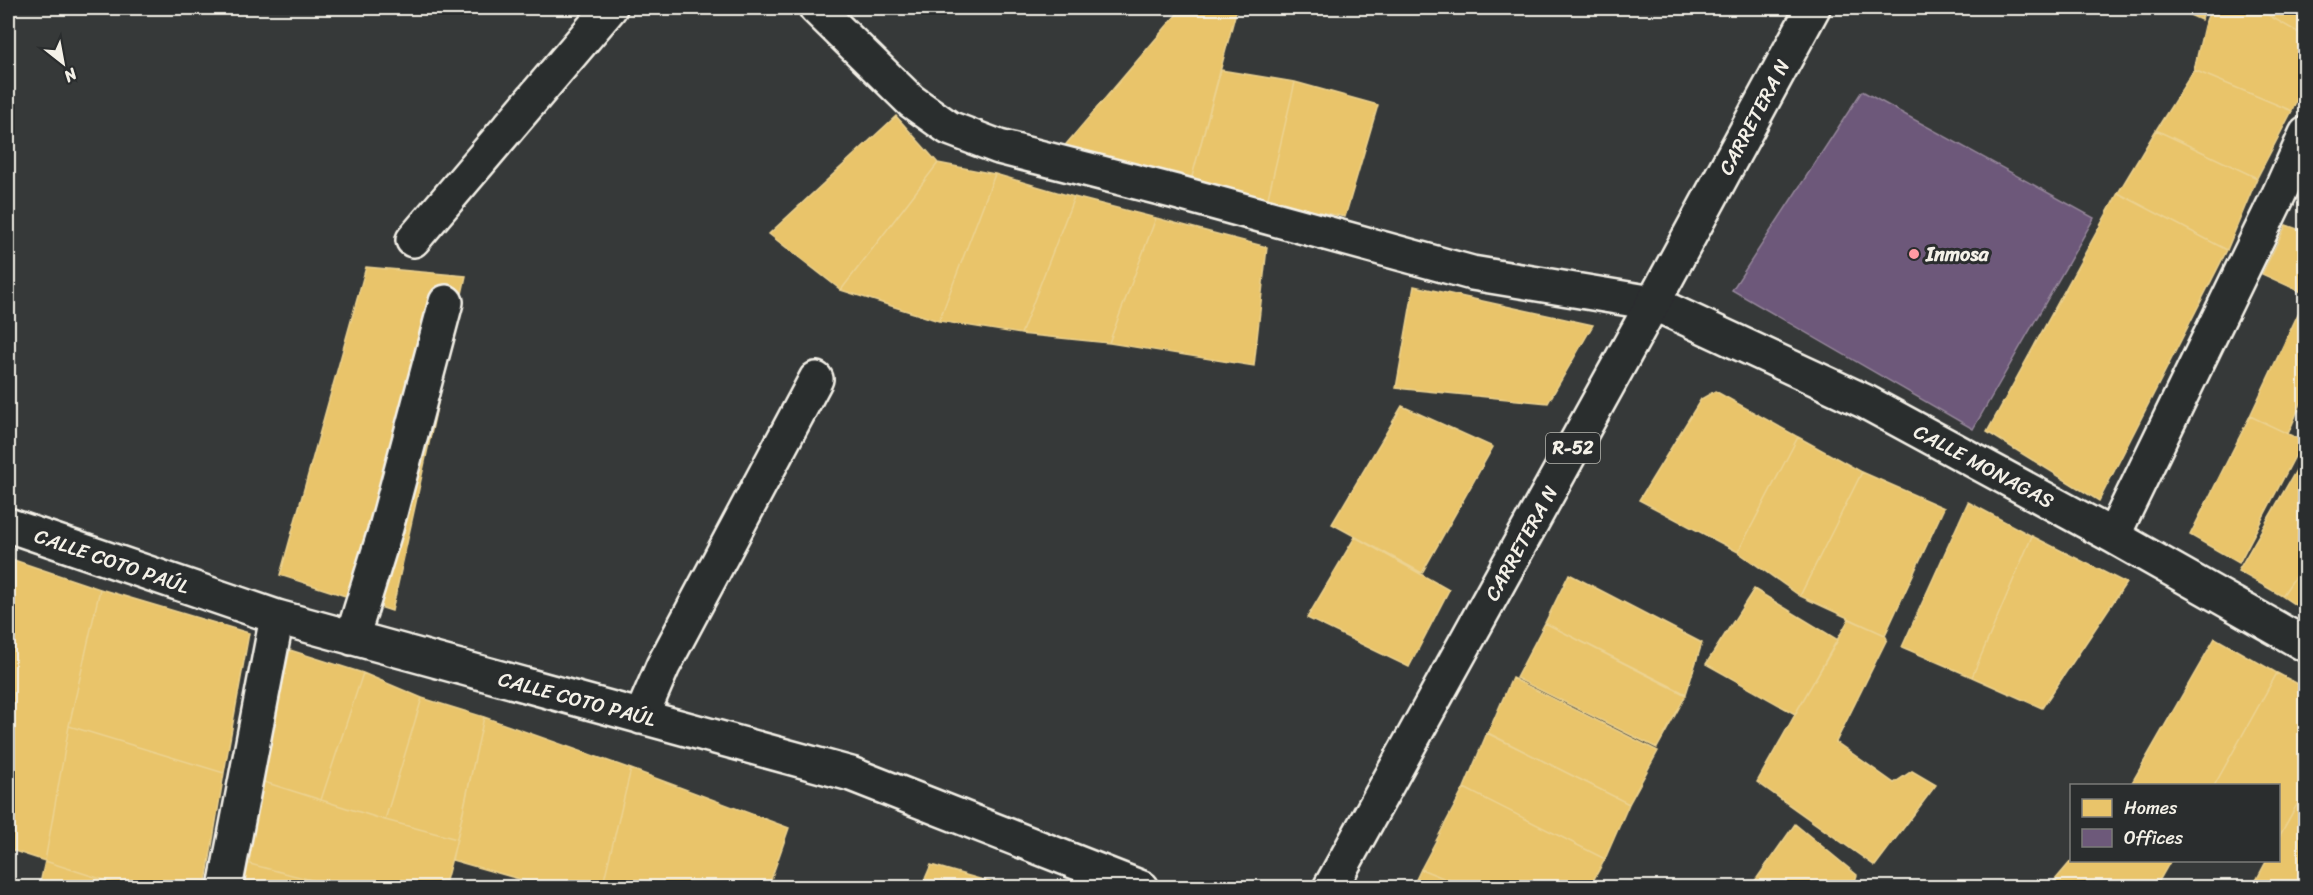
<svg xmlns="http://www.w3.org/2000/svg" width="2313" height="895" viewBox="0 0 2313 895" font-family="Sriracha,sans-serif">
<rect width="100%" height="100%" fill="#363939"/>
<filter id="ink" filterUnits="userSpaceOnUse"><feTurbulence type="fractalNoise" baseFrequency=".0167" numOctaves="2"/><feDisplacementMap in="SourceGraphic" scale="12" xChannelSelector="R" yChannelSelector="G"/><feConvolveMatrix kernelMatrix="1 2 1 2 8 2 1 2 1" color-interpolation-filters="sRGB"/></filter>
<g filter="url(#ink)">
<path fill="#e9c46a" stroke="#ecd290" stroke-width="1.5" d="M1182,8H1237L1190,184L1061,150Z
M2174,8H2207L2201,20Z
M2211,8H2256L2306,37V77L2292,111L2194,70L2204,26Z
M2256,8H2306V37Z
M1221,70L1295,82L1267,202L1190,184Z
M2194,70L2292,111L2257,178L2156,130Z
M1295,82L1378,105L1345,217L1267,202Z
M896,116L938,163L841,290L769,234Z
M2156,130L2257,178L2227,250L2118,193Z
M938,163L995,174L939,321L841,290Z
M995,174L1074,197L1021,334L939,321Z
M2118,193L2227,250L2099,501L1987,432Z
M1074,197L1156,218L1109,343L1021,334Z
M1156,218L1267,247L1254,366L1109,343Z
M2286,225L2306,232V294L2262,274Z
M366,267L466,276L392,611L280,575Z
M1414,286L1593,325L1548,403L1396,388Z
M2306,297V392L2288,434L2250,416Z
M1715,391L1798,437L1738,552L1639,500L1701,399Z
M1402,406L1493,447L1422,573L1332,524Z
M2250,416L2303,441L2239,563L2190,535Z
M1798,437L1862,472L1800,596L1738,552Z
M2306,453V561L2282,596L2238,571Z
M1862,472L1944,508L1885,635L1800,596Z
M1968,502L2032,536L1972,677L1902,647Z
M2032,536L2126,583L2042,708L1972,677Z
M1355,537L1449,590L1409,667L1307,618Z
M8,558L100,589L69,726L45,861L8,849Z
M2306,561V612L2282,596Z
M1569,574L1702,643L1686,694L1545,623Z
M100,589L249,633L224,773L69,726Z
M1754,589L1838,640L1795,714L1706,664Z
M1849,619L1885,635L1887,639L1836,742L1894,783L1912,771L1936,785L1875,866L1757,782Z
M1545,623L1686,695L1657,748L1516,678Z
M2215,638L2277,673L2214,786H2130Z
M290,650L363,673L321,800L261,781Z
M363,673L422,698L385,820L321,800Z
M2277,673L2306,688V788L2278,839V786H2214Z
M1512,678L1658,751L1629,804L1488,733Z
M422,698L484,717L457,839L385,820Z
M484,717L631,769L602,888H551L452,860Z
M69,726L224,773L205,888H129L45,861Z
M1487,733L1629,804L1605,859L1464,788Z
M631,769L789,828L768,888H602Z
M261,781L385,820L457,839L444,888H342L246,863Z
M1464,788L1605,859L1589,888H1468L1421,869Z
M2306,788V888H2252L2267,860H2278V839Z
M1795,824L1857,875L1853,888H1750Z
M2072,860H2171L2155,888H2078L2054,881Z
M45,861L129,888H39Z
M246,863L342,888H240Z
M931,865L1011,888H921Z
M1421,869L1468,888H1412Z
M2054,881L2078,888H2052Z"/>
<path fill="#6d597a" stroke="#96879b" stroke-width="1.5" d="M1862,91L2094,218L1973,429L1732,290Z"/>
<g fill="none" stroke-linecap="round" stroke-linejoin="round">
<defs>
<path id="minor" d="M816,8L911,101L949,128L999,147L1176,192L1472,273L1653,303L1866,402L2113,536L2306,645
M413,240L610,8
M8,525L277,617L851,774L1142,888
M2113,536L2279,194L2306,134
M352,638L386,528L446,302
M641,717L663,666L816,379
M225,888L277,617"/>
<path id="major" d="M1330,888L1653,303L1813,8"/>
</defs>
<use href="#minor" stroke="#f4f1e8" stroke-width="38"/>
<use href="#major" stroke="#f4f1e8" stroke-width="38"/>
<use href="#minor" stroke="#2a2d2e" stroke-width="33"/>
<use href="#major" stroke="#2a2d2e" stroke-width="33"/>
</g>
</g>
<circle fill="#ff9aa2" stroke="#2a2d2e" stroke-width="2" cx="1914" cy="254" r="6"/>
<g text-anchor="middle" stroke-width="6" stroke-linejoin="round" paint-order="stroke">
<rect fill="#2a2d2e" stroke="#b7b6b0" stroke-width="1.5" x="1546" y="433" width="54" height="30" rx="4.5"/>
<g font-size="18" font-weight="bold" fill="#f4f1e8">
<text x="1573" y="454">R-52</text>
</g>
<g font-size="20" fill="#f4f1e8" stroke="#2a2d2e">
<text transform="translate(1754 117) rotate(-62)" y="7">CARRETERA N</text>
<text transform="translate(1984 466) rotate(28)" y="7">CALLE MONAGAS</text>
<text transform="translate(1521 543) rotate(-61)" y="7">CARRETERA N</text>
<text transform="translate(112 561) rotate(19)" y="7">CALLE COTO PAÚL</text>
<text transform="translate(577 699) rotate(15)" y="7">CALLE COTO PAÚL</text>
</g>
<g font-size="20" font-weight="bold" fill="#f4f1e8" stroke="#2a2d2e" text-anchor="start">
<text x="1926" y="261">Inmosa</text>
</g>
</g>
<rect width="2313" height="895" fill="none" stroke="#2a2d2e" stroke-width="30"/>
<rect x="15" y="15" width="2283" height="865" fill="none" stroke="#f4f1e8" stroke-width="2" filter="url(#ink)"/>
<rect x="2070" y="784" width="210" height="78" fill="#2a2d2e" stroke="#7b7b78" stroke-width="1.5"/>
<rect x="2082" y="799" width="30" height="18" fill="#e9c46a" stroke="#7b7b78" stroke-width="1.5"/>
<text x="2124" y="814" font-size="18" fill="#f4f1e8">Homes</text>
<rect x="2082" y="829" width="30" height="18" fill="#6d597a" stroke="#7b7b78" stroke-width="1.5"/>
<text x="2124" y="844" font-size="18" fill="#f4f1e8">Offices</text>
<g transform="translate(63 63) rotate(149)" stroke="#2a2d2e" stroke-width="4.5" paint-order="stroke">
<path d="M0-4.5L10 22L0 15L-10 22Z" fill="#f4f1e8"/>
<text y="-9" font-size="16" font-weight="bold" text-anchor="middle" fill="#f4f1e8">N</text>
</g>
</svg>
